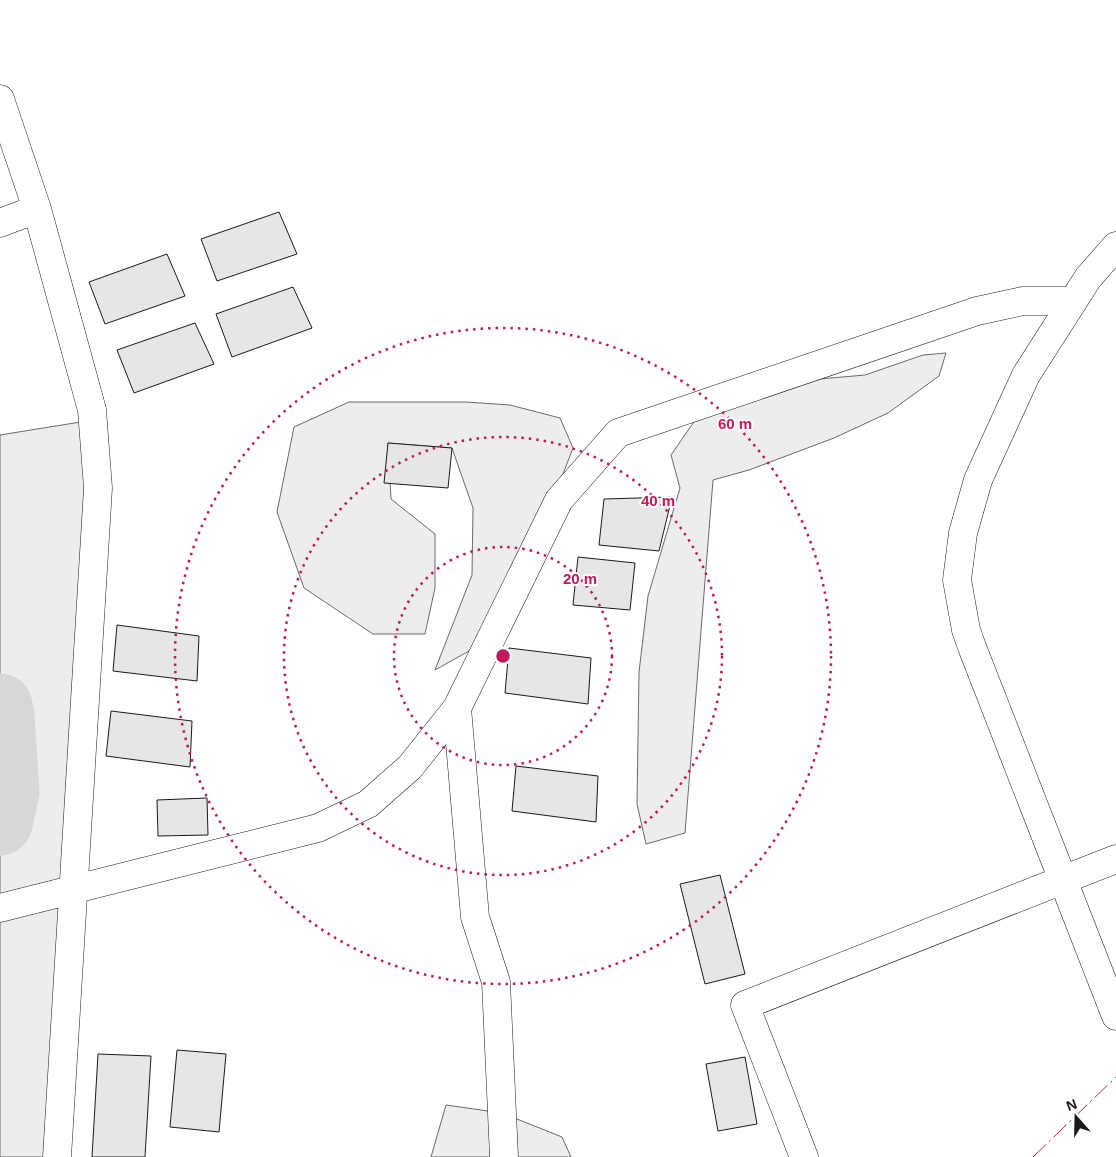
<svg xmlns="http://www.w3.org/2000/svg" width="1116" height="1157" viewBox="0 0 1116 1157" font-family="Arial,sans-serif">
<rect width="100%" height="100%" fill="#fff"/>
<path fill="#ededed" stroke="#6a6a6a" d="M946,353L939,376L888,413L834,438L749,470L713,480L685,833L646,844L637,804L639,672L648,596L680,488L671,455L707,403L763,384L865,375L923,355Z
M349,402H466L510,405L560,418L573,448L535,547L469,651L435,670L472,575L473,508L452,448L388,443L391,499L435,534V588L425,634H373L304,588L277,512L294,427Z
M93,420L57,1157H0V435Z
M446,1105L502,1113L562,1137L571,1157H431Z"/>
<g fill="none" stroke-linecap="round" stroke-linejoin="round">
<path stroke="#d7d7d7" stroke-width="65" d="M0,706L2,716L7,792L0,823"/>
</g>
<path fill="#e6e6e6" stroke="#1a1a1a" d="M279,212L297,254L217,281L201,239Z
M167,254L185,296L105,324L89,282Z
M293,287L312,328L232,357L216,314Z
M195,323L214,364L134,393L117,350Z
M388,443L452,448L448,488L384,483Z
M672,497L659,551L599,545L604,499Z
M578,557L635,563L630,610L573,605Z
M117,625L199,636L197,681L113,671Z
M509,648L591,658L588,704L505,693Z
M111,711L192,721L190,767L106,756Z
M516,766L598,776L596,822L512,811Z
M207,798L208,835L158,836L157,800Z
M720,875L745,974L705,984L680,884Z
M177,1050L226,1054L219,1132L170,1127Z
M98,1054L151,1056L145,1157H92Z
M745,1057L757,1124L718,1131L706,1064Z"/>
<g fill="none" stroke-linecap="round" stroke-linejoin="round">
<defs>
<path id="minor" d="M0,99L37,209L92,410L98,488L57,1157
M0,223L37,209
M457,708L475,917L496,982L504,1157
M0,908L318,828L368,804L410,767L457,708L559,500L618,433L977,311L1023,301H1073
M804,1157L745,1005L1116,859"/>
<path id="tertiary" d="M1116,246L1088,278L1026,375L978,480L963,533L957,580L966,630L972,647L1116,1016"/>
</defs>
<use href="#minor" stroke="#1a1a1a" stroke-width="29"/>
<use href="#tertiary" stroke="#1a1a1a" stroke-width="29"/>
<use href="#minor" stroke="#fff" stroke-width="28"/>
<use href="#tertiary" stroke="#fff" stroke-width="28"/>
<path stroke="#c62828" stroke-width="1" stroke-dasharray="18 4 2.5 4" stroke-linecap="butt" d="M1033,1157L1116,1077"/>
</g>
<g fill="none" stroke="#c2185b" stroke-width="2.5" stroke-dasharray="2.5 5">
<circle cx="503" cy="656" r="109"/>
<circle cx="503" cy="656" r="219"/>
<circle cx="503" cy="656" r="328"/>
</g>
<circle cx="503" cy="656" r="8" fill="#c2185b" stroke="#fff" stroke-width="2.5"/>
<g font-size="15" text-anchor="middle" font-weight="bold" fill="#c2185b" stroke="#fff" stroke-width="4" stroke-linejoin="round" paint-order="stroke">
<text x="735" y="429">60 m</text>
<text x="658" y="506">40 m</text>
<text x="580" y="584">20 m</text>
</g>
<g transform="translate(1076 1117) rotate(340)" stroke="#ffffff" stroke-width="4" paint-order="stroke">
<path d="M0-4L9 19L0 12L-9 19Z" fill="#1a1a1a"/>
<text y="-8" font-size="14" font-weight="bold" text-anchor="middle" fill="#1a1a1a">N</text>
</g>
</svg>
